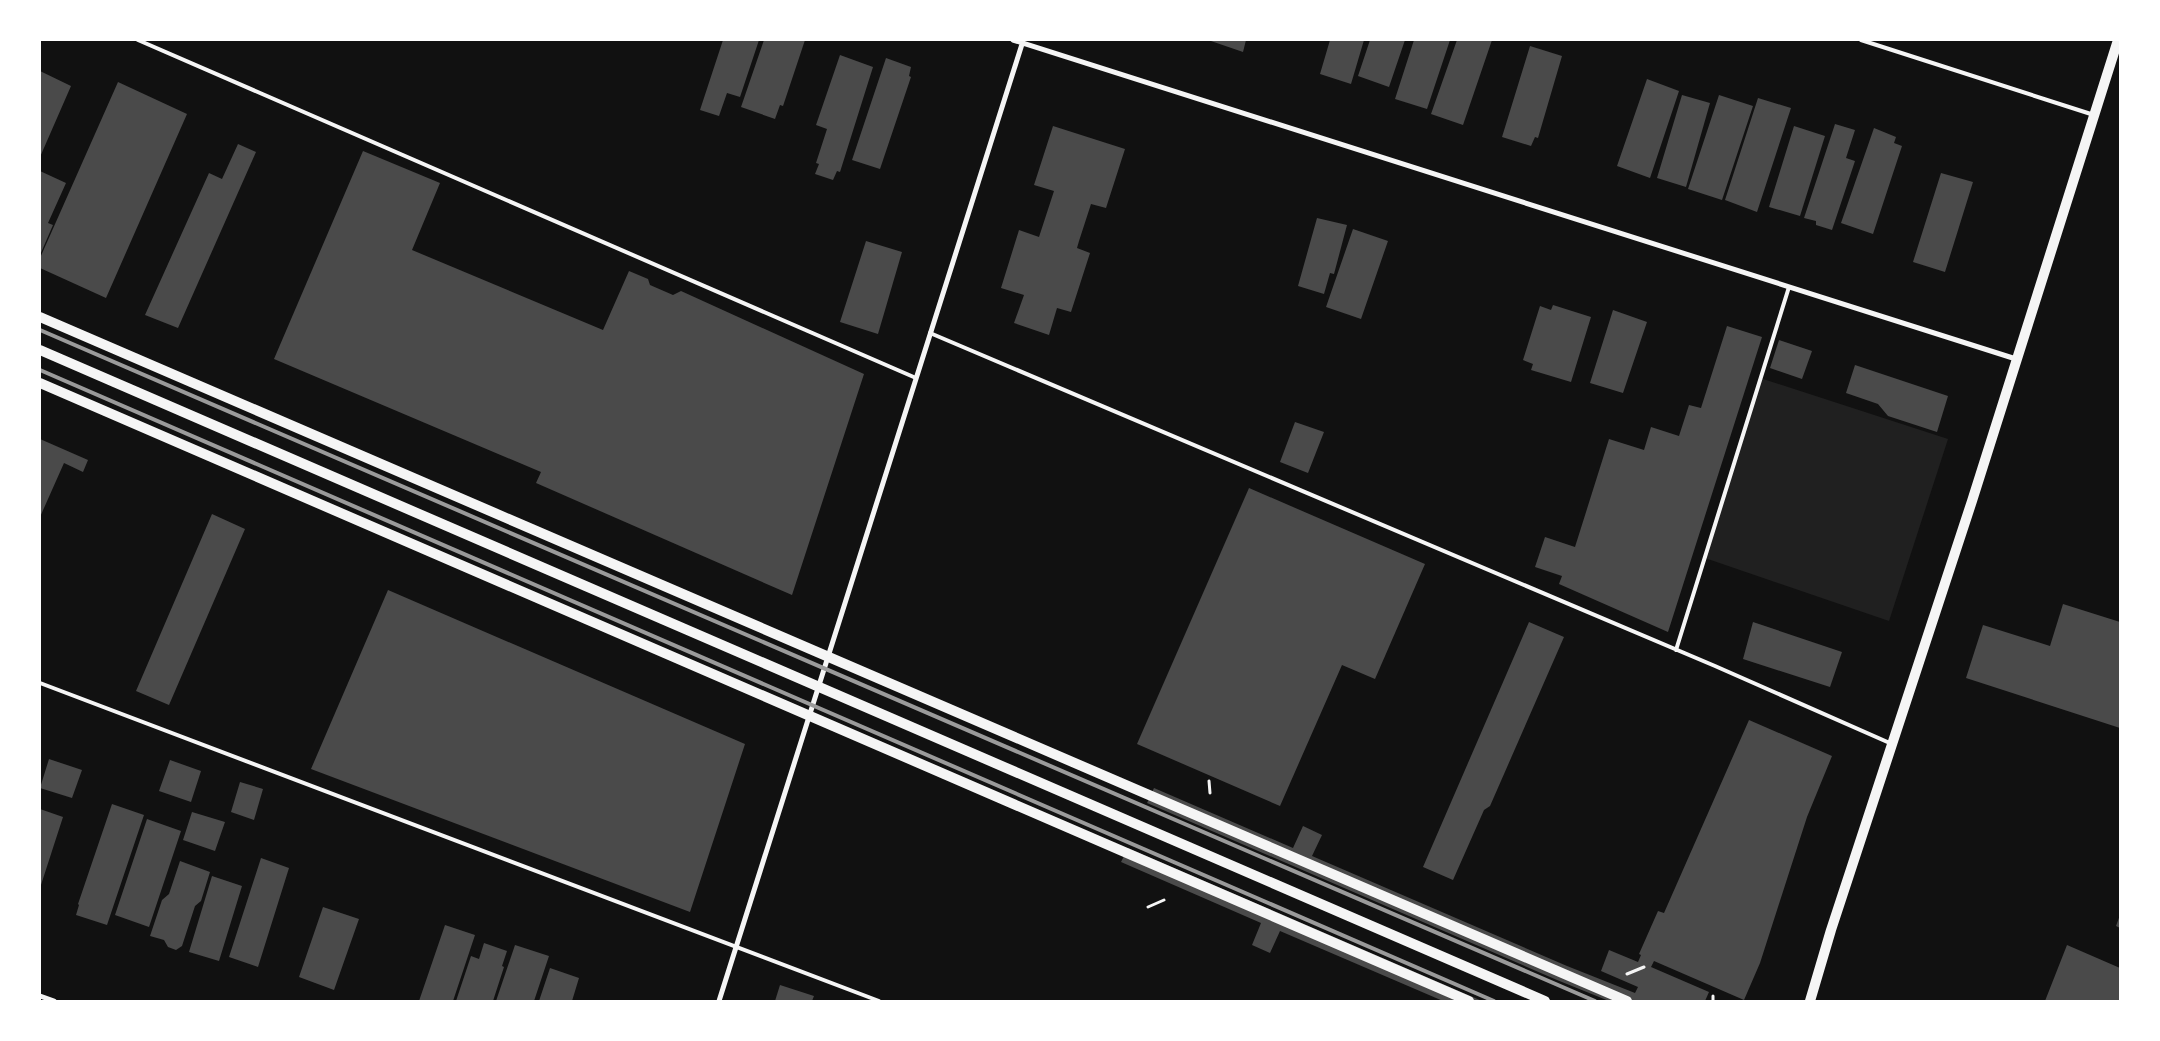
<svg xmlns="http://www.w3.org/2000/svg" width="2160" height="1041" viewBox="0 0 2160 1041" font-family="'Source Sans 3',sans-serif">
<rect width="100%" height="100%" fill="#111"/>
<path fill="#202020" d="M1760,378L1948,439L1889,621L1705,558Z"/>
<path fill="#4a4a4a" d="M723,40H759L740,97L727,93L719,116L700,110Z
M764,40H805L783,106L780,105L775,119L741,107Z
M1208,40H1246L1243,52Z
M1330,40H1364L1351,84L1320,74Z
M1370,40H1405L1389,87L1358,76Z
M1414,40H1450L1427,109L1395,99Z
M1457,40H1492L1463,125L1431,114Z
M1530,46L1562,56L1538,138L1535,137L1531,146L1502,137Z
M840,55L873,67L840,172L837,171L833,180L815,174L819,164L816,163L827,129L816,125Z
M886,58L911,67L909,76L911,77L880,169L852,160Z
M40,71L71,86L40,157Z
M1647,79L1679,91L1650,178L1617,166Z
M118,82L187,114L106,298L40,268V258Z
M1682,95L1710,103L1686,187L1657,178Z
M1719,95L1753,106L1722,200L1688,189Z
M1758,98L1791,108L1757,212L1725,200Z
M1835,124L1855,130L1846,158L1855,161L1832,230L1816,225V221L1804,218Z
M1053,126L1125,149L1106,208L1091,204L1079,241L1077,248L1090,253L1071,312L1057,308L1049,335L1014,323L1024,295L1001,288L1019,230L1039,237L1054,191L1034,185Z
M1794,126L1825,136L1800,216L1769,207Z
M1874,128L1896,137L1894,143L1902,146L1873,234L1841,223Z
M238,144L256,152L178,328L145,315L209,173L222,179Z
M363,151L440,183L412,250L603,330L629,271L648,279L650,285L673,295L681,291L864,374L792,595L536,483L541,472L274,359Z
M40,171L66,183L48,223L53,225L40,255Z
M1941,173L1973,182L1945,272L1913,262Z
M1317,218L1347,225L1334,274L1330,273L1324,294L1298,286Z
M1353,229L1388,241L1361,319L1326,307Z
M866,241L902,252L878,334L840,322Z
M1553,305L1591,317L1571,382L1531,370L1533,364L1523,360L1540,306L1551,310Z
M1613,310L1647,322L1623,393L1590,383Z
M1727,326L1762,337L1668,632L1559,584L1562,576L1535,567L1545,537L1575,547L1609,439L1644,450L1651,427L1679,436L1689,405L1701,408Z
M1779,340L1812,351L1802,379L1770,368Z
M1855,365L1948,396L1937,432L1888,416L1878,404L1846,393Z
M1295,422L1324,432L1308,473L1280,462Z
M40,439L88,460L83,472L64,463L40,517Z
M1249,488L1425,564L1375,679L1342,665L1280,806L1137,744Z
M212,514L245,529L169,705L136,691Z
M388,590L745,744L690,912L311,769Z
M2063,604L2120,622V728L1966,678L1983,625L2050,646Z
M1529,622L1564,637L1490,806L1484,810L1453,880L1423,867Z
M1753,622L1842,652L1830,687L1743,659Z
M1749,720L1832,756L1807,817L1760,963L1744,1000L1654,961L1651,967L1709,992L1705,1001H1609L1557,980L1147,803L1154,788L1293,848L1303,826L1322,835L1312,856L1567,966L1635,993L1638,987L1601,971L1609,950L1638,962L1641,955L1639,954L1658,911L1664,913Z
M49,759L82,770L72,798L40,788Z
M170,760L201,771L191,802L159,791Z
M240,782L263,789L254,820L231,812Z
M112,804L144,815L107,925L76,915L79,905L78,904Z
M40,809L63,817L40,888Z
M192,812L225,822L215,851L183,840Z
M147,819L181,831L149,927L115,915Z
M1128,848L1482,1001H1443L1280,931L1270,953L1252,945L1261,923L1121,862Z
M261,858L289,868L258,967L229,957Z
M180,861L210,872L201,901L195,906L182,946L176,950L168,947L164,940L150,936L162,900L169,894Z
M212,876L242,886L219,961L189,952Z
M323,907L359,919L334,990L299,977Z
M2120,915V928L2116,926Z
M445,925L475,935L453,1001H419Z
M484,943L507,951L502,966L504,967L493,1001H456L471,956L479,959Z
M515,945L549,956L534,1001H496Z
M2067,945L2120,968V1001H2045Z
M550,968L579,978L572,1001H539Z
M780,985L814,996L812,1001H775Z"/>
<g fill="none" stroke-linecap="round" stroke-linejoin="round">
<path stroke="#f5f5f5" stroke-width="3" d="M1209,781L1210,793
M1148,907L1164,900
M1627,974L1644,967
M1713,1001V996"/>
<path stroke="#f5f5f5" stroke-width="4" d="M138,40L916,378
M1861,40L2094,115
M930,333L1715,666L1892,744
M1676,650L1789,287
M40,683L879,1001"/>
<path stroke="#f5f5f5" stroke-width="5" d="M1013,40L2016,359
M40,996L54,1001
M719,1001L1023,41"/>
<path stroke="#f5f5f5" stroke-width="10" d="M40,317L1627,1001
M40,350L1545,1001
M40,383L1469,1001
M1810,1001L1831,930L1972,501L2118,40"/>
<path stroke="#9a9a9a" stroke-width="4" d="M40,330L1595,1001
M40,370L1494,1001"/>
</g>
<rect width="2160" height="1041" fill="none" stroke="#ffffff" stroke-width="82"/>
</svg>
